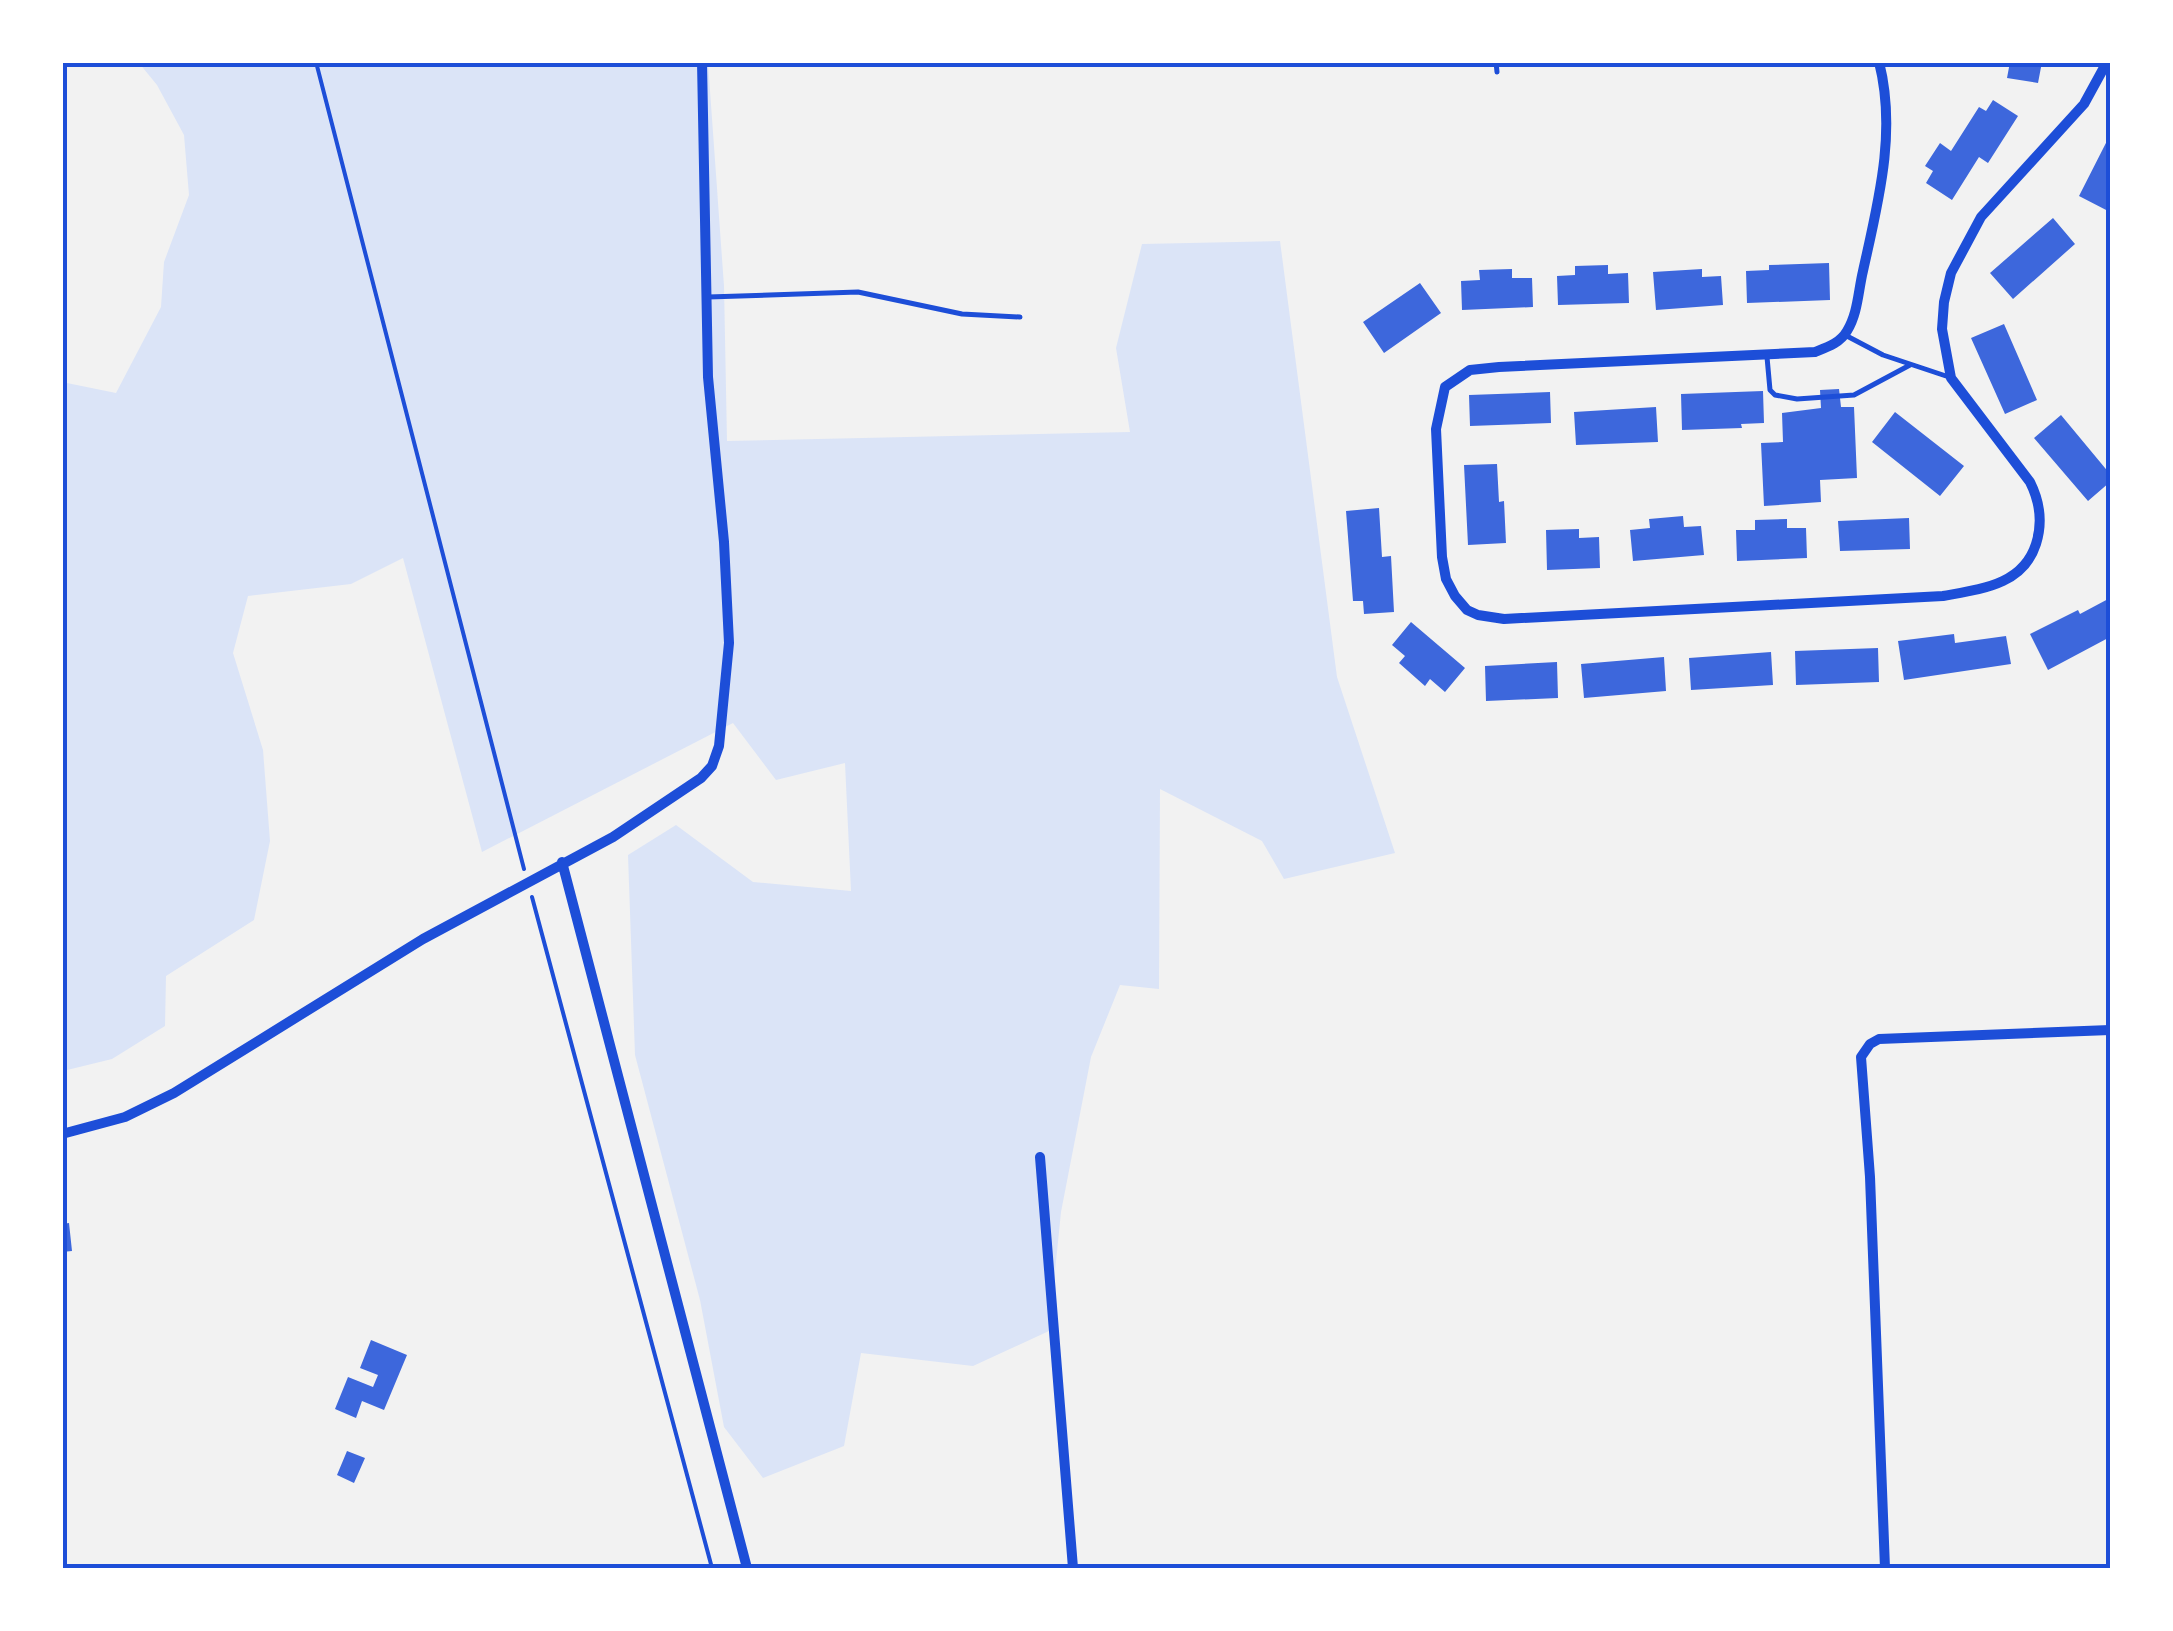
<svg xmlns="http://www.w3.org/2000/svg" width="2173" height="1631" viewBox="0 0 2173 1631" font-family="Georgia,serif">
<rect width="100%" height="100%" fill="#f2f2f2"/>
<path fill="#dbe4f7" d="M139,63H708L724,286L727,441L1130,432L1116,348L1142,244L1280,241L1337,677L1395,853L1284,879L1262,841L1160,789L1159,989L1120,985L1091,1057L1061,1212L1049,1331L973,1366L861,1353L844,1446L763,1478L724,1427L700,1300L635,1055L628,855L676,825L753,882L851,891L845,763L776,780L733,723L482,852L403,558L351,584L248,596L233,653L263,750L270,841L254,920L166,976L165,1026L112,1059L63,1071L62,382L116,393L161,307L164,262L189,195L184,135L157,85Z"/>
<path fill="#3d67dc" d="M2010,62H2042L2038,83L2007,78Z
M1993,100L2018,116L1988,163L1979,157L1952,200L1926,183L1933,171L1925,166L1940,143L1951,151L1979,107L1986,111Z
M2110,135V212L2079,196Z
M2053,218L2075,244L2013,299L1990,273Z
M1829,263L1830,300L1747,303L1746,271L1769,270V265Z
M1608,265V274L1628,273L1629,303L1558,305L1557,276L1575,275V266Z
M1512,269V278H1532L1533,307L1462,310L1461,281L1480,280L1479,270Z
M1702,269V277L1721,276L1723,305L1656,310L1653,272Z
M1420,283L1441,313L1384,353L1363,322Z
M2004,324L2037,400L2005,414L1971,338Z
M1839,389L1841,407H1854L1857,478L1820,480L1821,502L1764,506L1761,443L1783,442L1782,413L1821,408L1820,390Z
M1763,391L1764,423L1741,424L1742,428L1682,430L1681,394Z
M1550,392L1551,423L1470,426L1469,395Z
M1656,407L1658,442L1576,445L1574,412Z
M1895,412L1964,466L1940,496L1872,442Z
M2061,415L2110,474V482L2088,501L2034,438Z
M1497,464L1499,502L1504,501L1506,543L1468,545L1464,465Z
M1379,508L1382,557L1391,556L1394,612L1364,614L1363,601H1353L1346,511Z
M1683,516L1684,527L1701,526L1704,555L1633,561L1630,530L1650,528L1649,519Z
M1909,518L1910,549L1840,551L1838,521Z
M1787,519V528H1806L1807,558L1737,561L1736,530H1755V520Z
M1579,529V538L1599,537L1600,568L1547,570L1546,530Z
M2110,598V637L2048,670L2030,634L2078,610L2080,614Z
M1411,622L1465,668L1445,692L1430,679L1425,686L1399,663L1405,656L1392,645Z
M1954,634L1955,643L2006,636L2011,664L1904,680L1898,641Z
M1878,648L1879,682L1796,685L1795,651Z
M1771,652L1773,685L1691,690L1689,658Z
M1664,657L1666,691L1584,698L1581,664Z
M1557,662L1558,698L1486,701L1485,666Z
M69,1223L72,1251L62,1252V1224Z
M371,1340L407,1355L384,1410L362,1401L356,1418L335,1409L348,1377L373,1387L378,1375L360,1368Z
M62,1447H67V1487H62Z
M347,1451L365,1458L354,1483L337,1475Z"/>
<g fill="none" stroke-linecap="round" stroke-linejoin="round">
<path stroke="#1d4ed8" stroke-width="4" d="M316,62L524,869
M532,897L712,1568"/>
<path stroke="#1d4ed8" stroke-width="5" d="M1496,62L1497,72
M708,297L858,292L962,314L1020,317
M1845,335L1883,355L1949,377
M1767,357L1770,390L1775,395L1797,399L1854,395L1910,365"/>
<path stroke="#1d4ed8" stroke-width="10" d="M1879,62C1897,132 1878,203 1863,271C1858,292 1858,313 1847,331C1840,343 1828,347 1815,352L1499,367L1470,370L1445,387L1436,429L1442,557L1446,579L1455,596L1467,610L1478,615L1504,619L1943,596C1981,589 2023,585 2036,544C2043,522 2040,502 2030,482L1951,378L1942,329L1944,302L1951,273L1981,217L2084,104L2107,62
M562,862L747,1568
M62,1134L125,1117L174,1093L423,939L613,837L701,778L712,766L719,746L729,643L724,542L708,377L702,62
M1040,1157L1073,1568
M1885,1568L1870,1177L1861,1057L1870,1044L1879,1039L2110,1030"/>
</g>
<rect width="2173" height="1631" fill="none" stroke="#ffffff" stroke-width="130"/>
<rect x="65" y="65" width="2043" height="1501" fill="none" stroke="#1d4ed8" stroke-width="4"/>
</svg>
